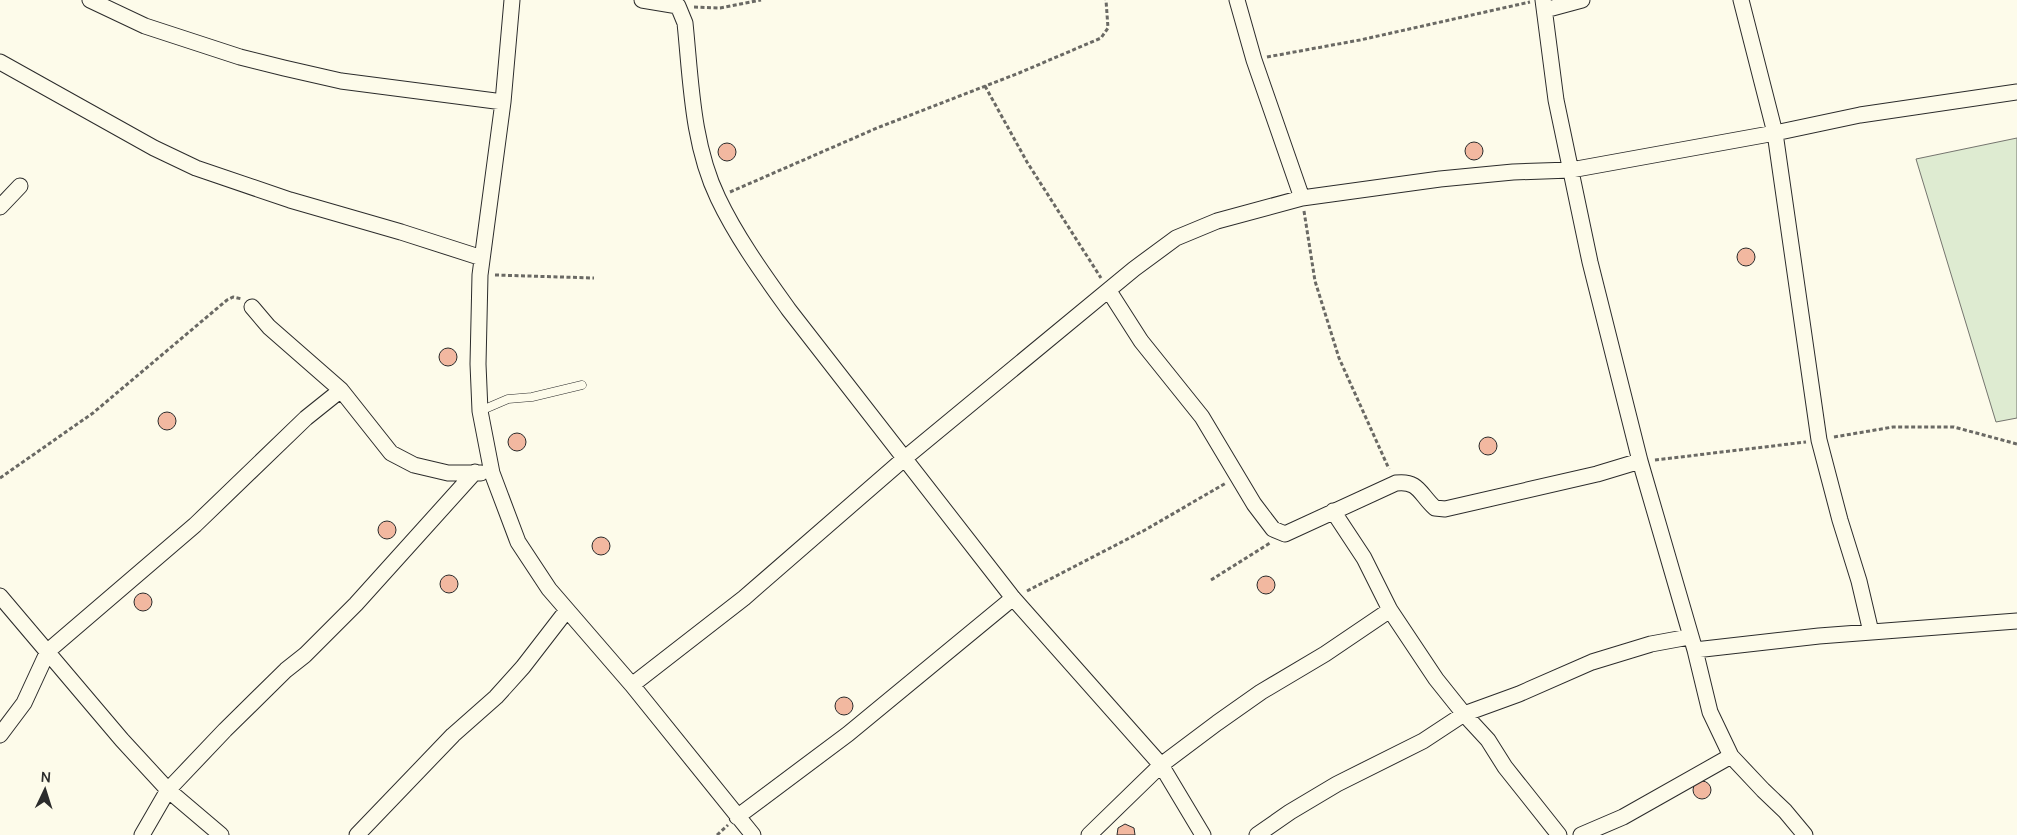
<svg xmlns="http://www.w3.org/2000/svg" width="2017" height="835" viewBox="0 0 2017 835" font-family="Manrope,sans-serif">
<rect width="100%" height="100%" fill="#fdfbea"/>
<path fill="#deebd1" stroke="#74746e" d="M2017,138V418L1996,422L1916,159Z"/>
<path fill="#f2b8a0" stroke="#2b2b2b" d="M1465 151a9 9 0 1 1 18 0a9 9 0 1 1-18 0Z
M718 152a9 9 0 1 1 18 0a9 9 0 1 1-18 0Z
M1737 257a9 9 0 1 1 18 0a9 9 0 1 1-18 0Z
M439 357a9 9 0 1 1 18 0a9 9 0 1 1-18 0Z
M158 421a9 9 0 1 1 18 0a9 9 0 1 1-18 0Z
M508 442a9 9 0 1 1 18 0a9 9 0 1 1-18 0Z
M1479 446a9 9 0 1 1 18 0a9 9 0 1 1-18 0Z
M378 530a9 9 0 1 1 18 0a9 9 0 1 1-18 0Z
M592 546a9 9 0 1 1 18 0a9 9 0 1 1-18 0Z
M440 584a9 9 0 1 1 18 0a9 9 0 1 1-18 0Z
M1257 585a9 9 0 1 1 18 0a9 9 0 1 1-18 0Z
M134 602a9 9 0 1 1 18 0a9 9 0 1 1-18 0Z
M835 706a9 9 0 1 1 18 0a9 9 0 1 1-18 0Z
M1693 790a9 9 0 1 1 18 0a9 9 0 1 1-18 0Z
M1125,824L1134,828L1135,835H1117L1118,828Z"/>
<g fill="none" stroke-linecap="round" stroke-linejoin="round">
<defs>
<path id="lane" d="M480,411L508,399L532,397L582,385"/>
<path id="street" d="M90,0L145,26L240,57L284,68L341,81L503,102
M512,0L503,102L480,275L478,364L480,411L492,473L518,542L549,589L632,685L753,835
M642,0L678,6L685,23C691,81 692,144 718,198C737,238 764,275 789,310L1013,598L1161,765L1203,835
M1237,0L1254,60L1302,198
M1543,0L1556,100L1590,262L1640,461L1695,650L1710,712L1731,756L1763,790L1785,811L1805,835
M1741,0L1775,133L1819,440L1840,520L1859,581L1871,632
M1545,10L1582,0
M0,62L154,148L196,168L290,200L401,232L482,258
M0,207L20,186
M1109,291L1141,341L1202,417L1254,504L1273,529L1285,534L1396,483C1419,480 1420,495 1435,508L1445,509L1597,474L1640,461
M252,307L269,327L341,390L391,453L414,465L448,473H481
M1333,511L1364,558L1390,610L1436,679L1464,714L1488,740L1505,767L1559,835
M0,596L122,740L168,790L221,835
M1695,650L1819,636L2017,621
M632,685L744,598L905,458L1134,269L1176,238L1217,221L1302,198L1440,179L1513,172L1571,170L1775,133L1860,115L2017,92
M0,735L24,703L48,651L195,525L306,418L341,390
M737,817L848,734L1013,598
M142,835L168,790L225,730L286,670L305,655L356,604L475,472
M357,835L453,735L496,697L523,667L567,610
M1089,835L1161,765L1217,723L1261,692L1325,654L1390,610
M1257,835L1290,812L1337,784L1423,741L1464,714L1519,694L1592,662L1651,644L1689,637
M1581,835L1623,817L1731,756"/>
</defs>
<use href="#lane" stroke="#2b2b2b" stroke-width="9"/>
<use href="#street" stroke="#2b2b2b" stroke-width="17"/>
<path stroke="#6a6964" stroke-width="3" stroke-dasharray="4 2.5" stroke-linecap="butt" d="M694,7L720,8L761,0
M1267,57L1360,40L1530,2
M985,86L1027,162L1101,278
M730,192L877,128L1019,73L1101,38L1108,28L1106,0
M1304,211L1315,281L1339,358L1389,469
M495,275L594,278
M1834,437L1893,427H1954L2017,444
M1655,460L1806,442
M0,478L93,413L227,300L233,297L242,299
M1211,580L1270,543
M1027,591L1145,530L1226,483
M717,835L728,825"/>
<use href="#lane" stroke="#fdfbea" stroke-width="8"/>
<use href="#street" stroke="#fdfbea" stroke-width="15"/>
</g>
<g transform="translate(45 790) rotate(4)" stroke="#fdfbea" stroke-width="4" paint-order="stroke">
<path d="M0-4L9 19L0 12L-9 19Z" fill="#2b2b2b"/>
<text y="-8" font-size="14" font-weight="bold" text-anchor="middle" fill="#2b2b2b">N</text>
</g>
</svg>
